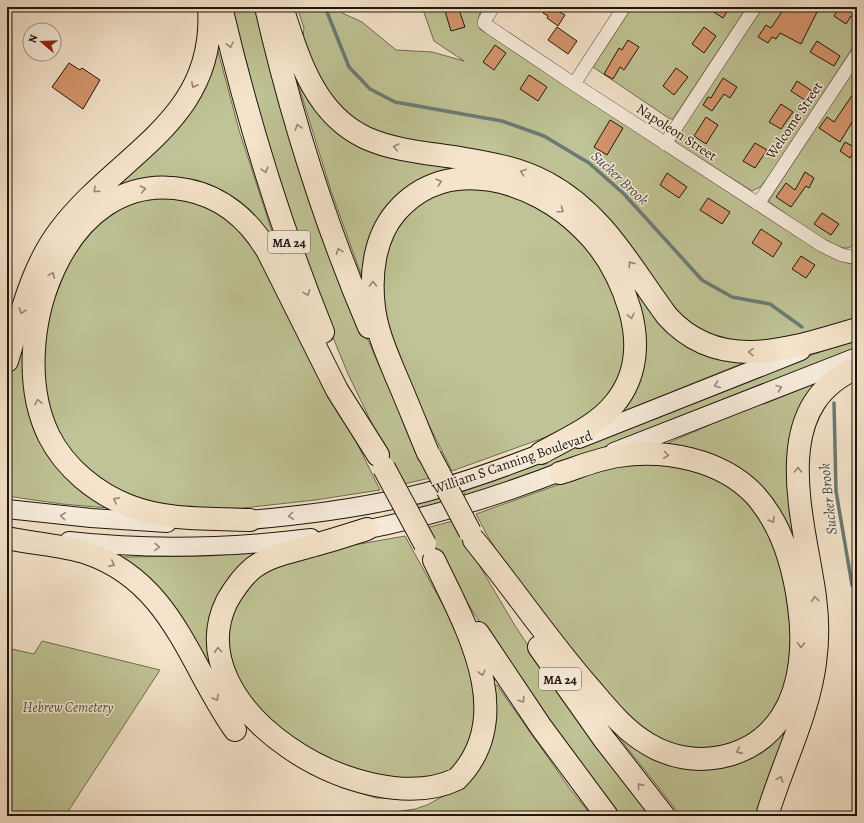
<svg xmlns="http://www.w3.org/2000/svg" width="864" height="823" viewBox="0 0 864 823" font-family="Alegreya,serif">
<rect width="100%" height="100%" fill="#f5e4cb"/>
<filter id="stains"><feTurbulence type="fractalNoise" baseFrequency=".005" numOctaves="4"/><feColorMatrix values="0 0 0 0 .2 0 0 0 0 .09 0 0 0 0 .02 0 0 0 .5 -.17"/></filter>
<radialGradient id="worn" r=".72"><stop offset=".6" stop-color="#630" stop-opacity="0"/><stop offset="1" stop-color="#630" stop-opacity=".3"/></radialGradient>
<path fill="#bfc395" stroke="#6e6c51" d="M228,7H259L354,308L420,459L430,478L404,484L394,463L390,461L348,374L327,323L282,199Z
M297,7H340L342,13L362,22L396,50L432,52L464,61L434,41L422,7H484C478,15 477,20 480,29L826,253L844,262L857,265V320L784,344L728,343L688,326L611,226L369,133L332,103L302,44L304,28Z
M632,7H747L673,119H670L593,67Z
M763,7H857V41L770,175L760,187L752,191L675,142V139Z
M213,51H218L239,130L276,244L272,245L212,191L98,203Z
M857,65V240C855,243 852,247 848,248C834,251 783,211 769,202V200Z
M296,77L333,121L475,166L430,179L367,274H361L331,191Z
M443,187L504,188L574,228L617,289L628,357L609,401L560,432L452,471L408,383L389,341L379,282L394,223Z
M190,196L243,226L346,421L380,490L315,500L243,508L189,509L169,508L122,495L75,461L47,415L41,333L76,244L123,201Z
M621,260L657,313L742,358L743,363L622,412L618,408L629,392Z
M26,318L33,408L108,508L62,504L7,496V381Z
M857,338V350L511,483L466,497L462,488Z
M820,377L807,402L806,573L777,515L668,447V443Z
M630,462L699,466L755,504L790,582L791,677L770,721L730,748L683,751L641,731L533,608L487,535L476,514L608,467Z
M439,495L443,502L416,509L413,502Z
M453,521L514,624L542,667L655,816H617C590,778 563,741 535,703C495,647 456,590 426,528Z
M405,536L459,634L474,674L477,727L458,767L404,798H377L343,788L325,780L307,769L231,676L227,617L254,575L320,551Z
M257,552L258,557L231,582L224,691L121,559L123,557L209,556Z
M42,641L160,670L65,816H7V648L34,654Z
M493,685H497L570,789L592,816H553L525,813L458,816H395V812L415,809L427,805L451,792L461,783Z
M793,707L761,816H681L614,731L704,765Z"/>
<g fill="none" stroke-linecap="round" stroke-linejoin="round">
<path stroke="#6a7a75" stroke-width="3.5" d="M325,7L349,67L370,89L395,102L502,121L544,136L589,163L624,194L702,280L732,297L770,304L802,327
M834,403L836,491L852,585L857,591"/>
</g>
<path fill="#d6966d" stroke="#1e150d" d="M458,7L465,27L451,31L445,11Z
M547,7H559L556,10L565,15L558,26L547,18L548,16L543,13Z
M706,7H730L723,18Z
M785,7H811L818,10L801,44L780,33L776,39L772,37L768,43L758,37L766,25L771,28Z
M837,7H857V20L851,16L846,24L834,16L839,8Z
M557,27L577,41L568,54L548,40Z
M704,27L716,36L704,53L692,44Z
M628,40L639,47L624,70L620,67L613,79L604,74L619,48L622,50Z
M817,41L840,56L834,66L810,52Z
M495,45L506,53L494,70L483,62Z
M69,63L80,70L82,68L100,80L83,109L52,87Z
M676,68L688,77L674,95L663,86Z
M529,75L547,87L538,101L520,89Z
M723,78L737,87L730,98L724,94L712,111L703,105L708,97L711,98Z
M797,81L812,91L805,100L791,91Z
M857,88V114L840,142L819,128L827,117L834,122Z
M781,104L793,112L781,129L769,122Z
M706,117L718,125L706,144L694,136Z
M610,120L623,128L607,155L594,147Z
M845,142L856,148L850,158L840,151Z
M755,143L767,150L755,168L743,161Z
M805,172L814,178L809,188L806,186L791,207L776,197L786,183L795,190Z
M667,173L687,187L679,198L660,185Z
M708,198L730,212L722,224L700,210Z
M822,213L839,224L831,235L814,224Z
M761,229L782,243L773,257L752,243Z
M801,256L815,265L806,278L792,269Z"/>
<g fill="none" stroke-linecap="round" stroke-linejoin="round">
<defs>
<path id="street" d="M493,7L485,20L484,23L489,27L574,84L823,246L842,255L857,258
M574,84L624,7
M665,144L755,7
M758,204L857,54"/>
<path id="secondary" d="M579,439L801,351
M614,452L857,357
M7,509L91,518L167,523
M237,521C301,516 365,508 427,492C470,480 512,465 554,448
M354,532C429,518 502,495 573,467
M69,541C150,550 231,548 311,538"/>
<path id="highway" d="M221,7C247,118 280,226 323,332
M266,7C291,116 325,224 369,327
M282,7C298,57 314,114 366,138C395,151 429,153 460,158C490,163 519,168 547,183C603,213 630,266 667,316C720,375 792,348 857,329
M7,361C21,316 31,268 60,230C118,153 217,121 209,7
M428,453C417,427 407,401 396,376C387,354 377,332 374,308C370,275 374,238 396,212C448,152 535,181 583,229C606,251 621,280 630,310C639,342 637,376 615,403C597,426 566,439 541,453
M250,520C210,518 167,521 129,506C96,493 65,468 49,436C3,343 63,164 187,190C223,197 250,221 268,252L337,390L378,455
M367,529C348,535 330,541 311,546C291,552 270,555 253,568C242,577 234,589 227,601C174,709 366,823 457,779C519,716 465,625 434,560
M7,538C34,544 62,545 87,553C172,582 189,665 235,730
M474,540C513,588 548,640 589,687C607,708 624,730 648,744C692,771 753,761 782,716C802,685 804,642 799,606C794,568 782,525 755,495C721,459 665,449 618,456C598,459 579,467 560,473
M478,633L541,727L607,816
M539,647L604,739L664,816
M767,816C782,765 808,716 815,663C818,641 818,619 815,597C805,522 765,407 857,368"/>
</defs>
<use href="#street" stroke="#54493c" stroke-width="14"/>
<use href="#secondary" stroke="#1e150d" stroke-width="20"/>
<use href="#highway" stroke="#1e150d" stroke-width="24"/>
<use href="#street" stroke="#f8eddd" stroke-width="13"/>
<use href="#secondary" stroke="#f8eddd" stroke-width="18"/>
<use href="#highway" stroke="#f5e4cb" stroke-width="22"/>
<defs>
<path id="highway-bridge" d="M430,456L470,532
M384,468L425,544"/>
</defs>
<use href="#highway-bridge" stroke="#1e150d" stroke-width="24" stroke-linecap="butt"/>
<use href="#highway-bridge" stroke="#f5e4cb" stroke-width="22"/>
</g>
<defs><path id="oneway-chevron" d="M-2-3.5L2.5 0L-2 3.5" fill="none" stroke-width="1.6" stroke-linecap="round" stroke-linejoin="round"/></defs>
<g stroke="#948776">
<use href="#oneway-chevron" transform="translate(230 45) rotate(76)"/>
<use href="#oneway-chevron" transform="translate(194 85) rotate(116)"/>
<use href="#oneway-chevron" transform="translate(298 127) rotate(-106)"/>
<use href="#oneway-chevron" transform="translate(396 147) rotate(-167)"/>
<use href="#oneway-chevron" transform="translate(265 170) rotate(73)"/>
<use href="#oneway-chevron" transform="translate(523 172) rotate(-160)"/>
<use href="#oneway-chevron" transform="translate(439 182) rotate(-19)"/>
<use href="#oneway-chevron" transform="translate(143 189) rotate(-12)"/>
<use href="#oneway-chevron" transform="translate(96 190) rotate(138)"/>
<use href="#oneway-chevron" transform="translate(561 210) rotate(35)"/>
<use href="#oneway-chevron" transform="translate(339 251) rotate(-110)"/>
<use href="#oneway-chevron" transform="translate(631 264) rotate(-125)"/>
<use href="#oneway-chevron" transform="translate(52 275) rotate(-66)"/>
<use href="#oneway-chevron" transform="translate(373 284) rotate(-90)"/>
<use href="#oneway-chevron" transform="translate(307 293) rotate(69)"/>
<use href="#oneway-chevron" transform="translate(22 311) rotate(107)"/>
<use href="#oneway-chevron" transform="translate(631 316) rotate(77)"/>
<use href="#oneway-chevron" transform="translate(751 352) rotate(-178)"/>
<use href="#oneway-chevron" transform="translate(38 402) rotate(-102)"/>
<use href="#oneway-chevron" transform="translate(666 455) rotate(5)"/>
<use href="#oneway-chevron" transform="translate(798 470) rotate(-89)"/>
<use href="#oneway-chevron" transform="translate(116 500) rotate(-153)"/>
<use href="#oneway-chevron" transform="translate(772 520) rotate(60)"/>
<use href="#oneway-chevron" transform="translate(112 564) rotate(27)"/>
<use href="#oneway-chevron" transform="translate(815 599) rotate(-97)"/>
<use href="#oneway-chevron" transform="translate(801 645) rotate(92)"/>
<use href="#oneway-chevron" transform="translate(218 650) rotate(-95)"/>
<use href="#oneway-chevron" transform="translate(482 673) rotate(77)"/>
<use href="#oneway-chevron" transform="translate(216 698) rotate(60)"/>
<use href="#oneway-chevron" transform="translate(522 700) rotate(56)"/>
<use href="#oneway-chevron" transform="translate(739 751) rotate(156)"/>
<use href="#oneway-chevron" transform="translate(780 779) rotate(-70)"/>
<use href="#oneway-chevron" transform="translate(640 786) rotate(-129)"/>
</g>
<g stroke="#968c7f">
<use href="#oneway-chevron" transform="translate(717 385) rotate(158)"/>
<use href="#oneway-chevron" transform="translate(779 388) rotate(-21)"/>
<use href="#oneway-chevron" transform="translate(63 516) rotate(-174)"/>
<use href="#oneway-chevron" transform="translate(291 516) rotate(173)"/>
<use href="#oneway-chevron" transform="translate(157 547) rotate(1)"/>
</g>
<g text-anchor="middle" stroke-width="3" stroke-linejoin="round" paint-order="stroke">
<g fill="#f8eddd" stroke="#5f564b" stroke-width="1">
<rect x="268" y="231" width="42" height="22" rx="3"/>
<rect x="539" y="668" width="42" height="22" rx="3"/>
</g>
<g font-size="13" font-weight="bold" fill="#1e150d">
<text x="289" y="247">MA 24</text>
<text x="560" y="684">MA 24</text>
</g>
<g font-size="14" fill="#1e150d" stroke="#f8eddd">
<text transform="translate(794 120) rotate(-56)" y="5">Welcome Street</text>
<text transform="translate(677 132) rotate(33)" y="5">Napoleon Street</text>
<text transform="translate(512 462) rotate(-19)" y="5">William S Canning Boulevard</text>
</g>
<g font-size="14" font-style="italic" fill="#56523d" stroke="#f8eddd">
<text x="68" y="712">Hebrew Cemetery</text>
</g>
<g font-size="15" font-style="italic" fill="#4a504a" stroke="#f8eddd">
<text transform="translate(620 178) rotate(43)" y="5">Sucker Brook</text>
<text transform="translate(828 499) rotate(-96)" y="5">Sucker Brook</text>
</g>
</g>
<rect width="864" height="823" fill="none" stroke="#f5e4cb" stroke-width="24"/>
<rect x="8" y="8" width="848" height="807" fill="none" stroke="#1e150d" stroke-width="2"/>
<rect x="12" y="12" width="840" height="799" fill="none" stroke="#1e150d"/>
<g transform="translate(42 42) rotate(289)"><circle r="19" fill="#f8eddd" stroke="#a1978a"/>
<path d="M0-3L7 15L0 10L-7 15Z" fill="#8f2418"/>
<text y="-6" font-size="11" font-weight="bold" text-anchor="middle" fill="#1e150d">N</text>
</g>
<rect width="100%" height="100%" filter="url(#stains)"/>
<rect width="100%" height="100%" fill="url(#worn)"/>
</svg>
